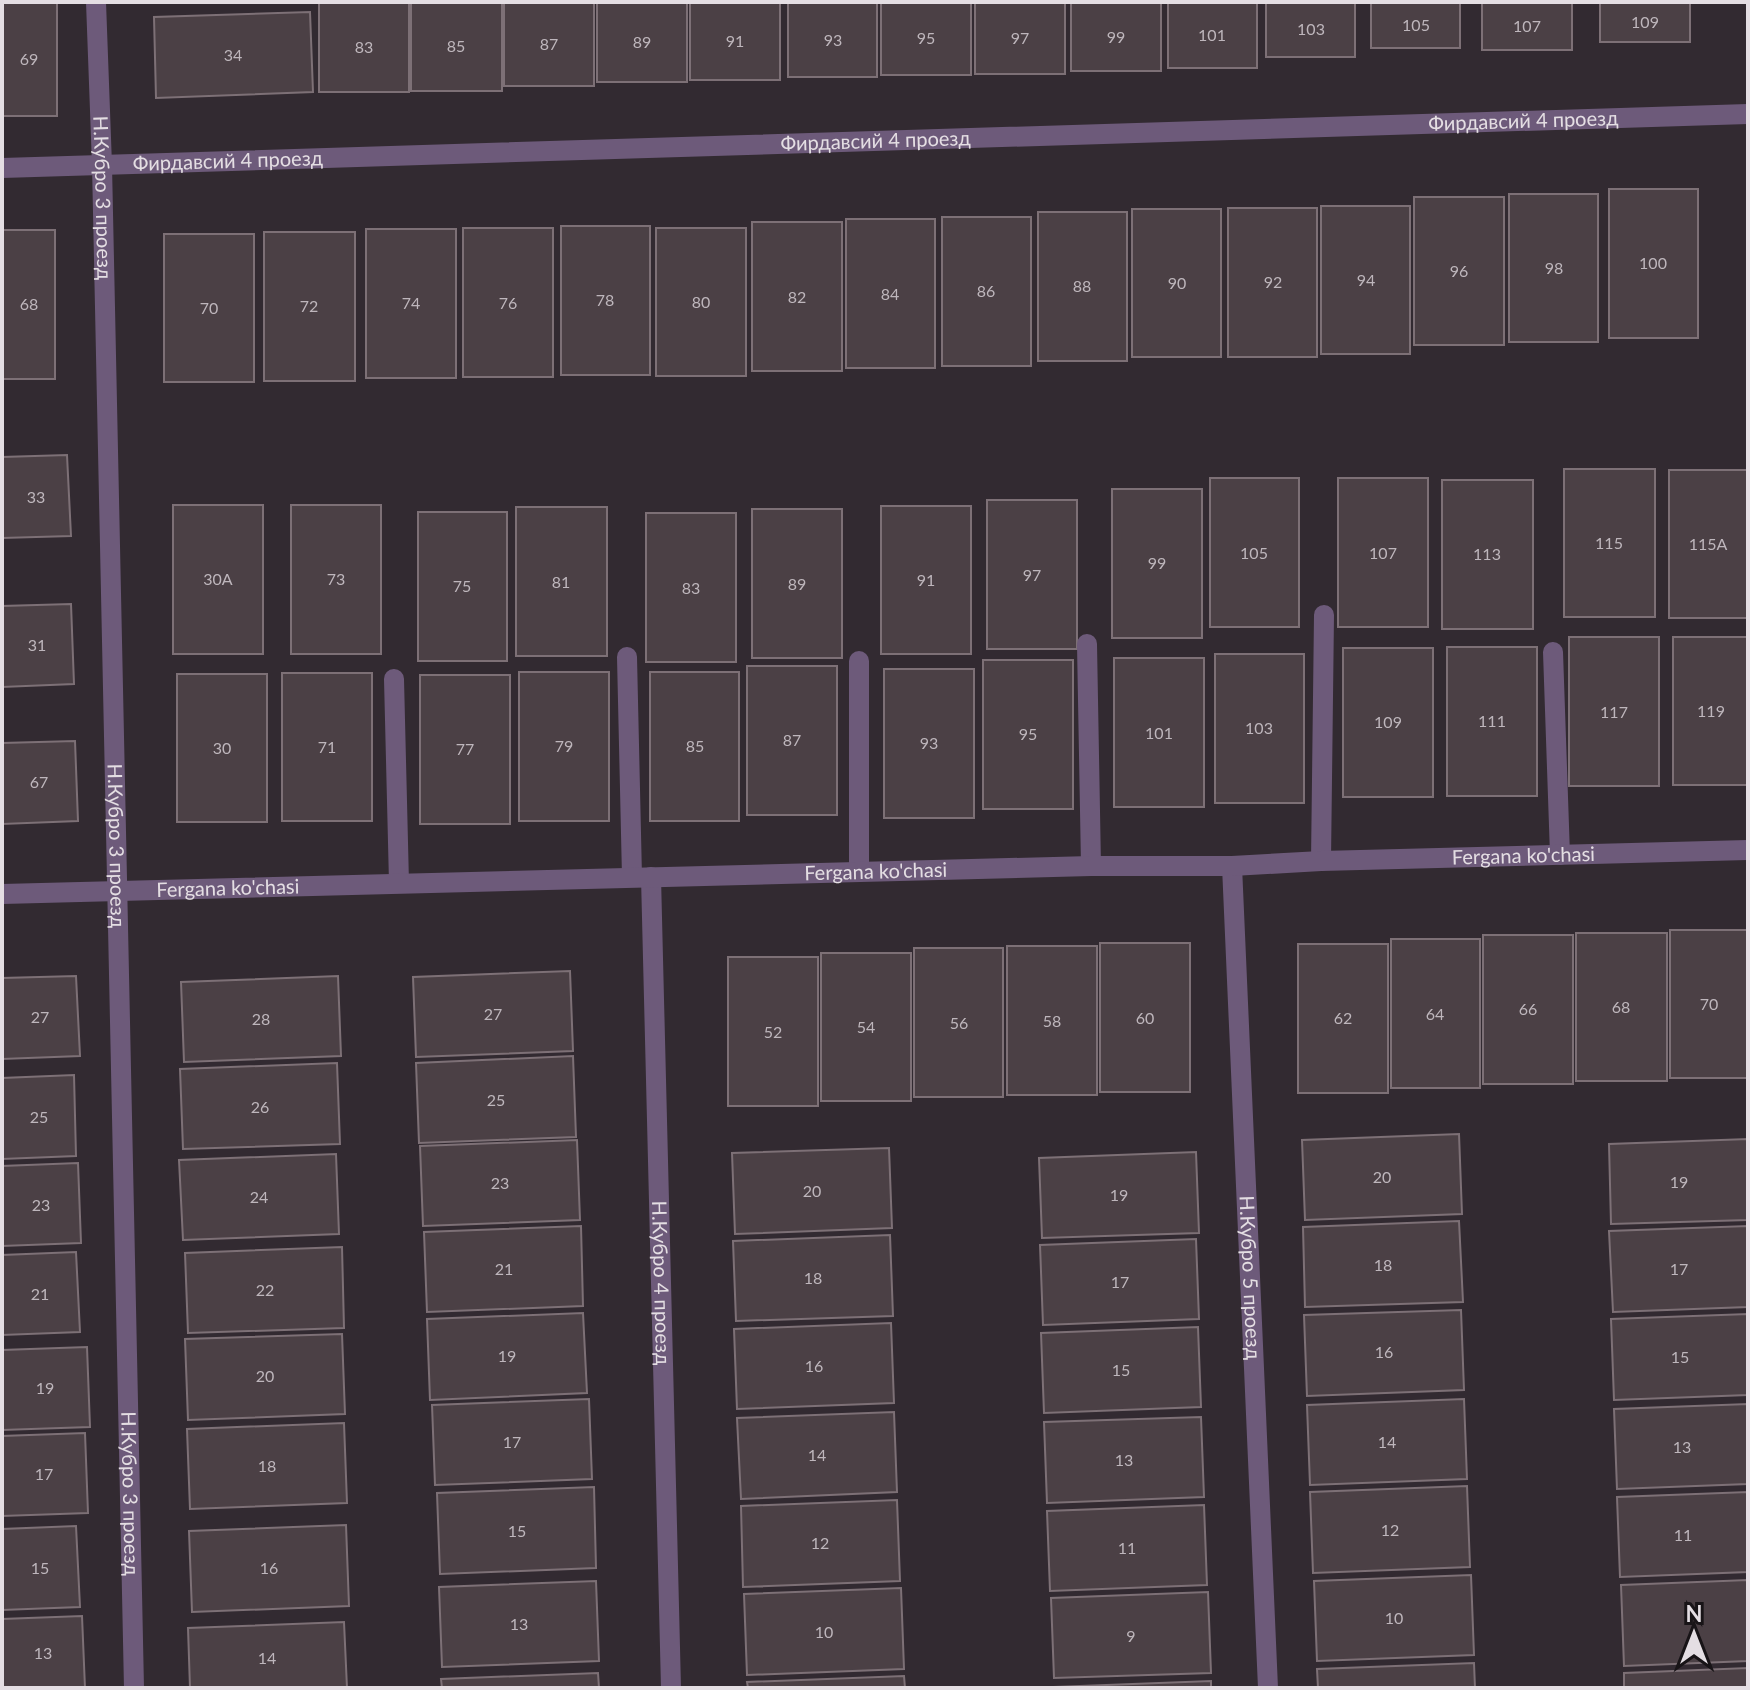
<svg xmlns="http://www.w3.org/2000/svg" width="1750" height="1690" viewBox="0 0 1750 1690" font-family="Lato,sans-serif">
<rect width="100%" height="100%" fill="#322a31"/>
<path fill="#4b4045" stroke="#7d7076" stroke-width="2" d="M2,2H57V116H2Z
M319,2H409V92H319Z
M411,2H502V91H411Z
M504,2H594V86H504Z
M597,2H687V82H597Z
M690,2H780V80H690Z
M788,2H877V77H788Z
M881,2H971V75H881Z
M975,2H1065V74H975Z
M1071,2H1161V71H1071Z
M1168,2H1257V68H1168Z
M1266,2H1355V57H1266Z
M1371,2H1460V48H1371Z
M1482,2H1572V50H1482Z
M1600,2H1690V42H1600Z
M310,12L313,92L156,98L154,17Z
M1609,189H1698V338H1609Z
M1509,194H1598V342H1509Z
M1414,197H1504V345H1414Z
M1321,206H1410V354H1321Z
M1228,208H1317V357H1228Z
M1132,209H1221V357H1132Z
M1038,212H1127V361H1038Z
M942,217H1031V366H942Z
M846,219H935V368H846Z
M752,222H842V371H752Z
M561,226H650V375H561Z
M463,228H553V377H463Z
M656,228H746V376H656Z
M366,229H456V378H366Z
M2,230H55V379H2Z
M264,232H355V381H264Z
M164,234H254V382H164Z
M67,455L71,536L2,538V457Z
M1564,469H1655V617H1564Z
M1669,470H1748V618H1669Z
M1210,478H1299V627H1210Z
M1338,478H1428V627H1338Z
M1442,480H1533V629H1442Z
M1112,489H1202V638H1112Z
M987,500H1077V649H987Z
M173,505H263V654H173Z
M291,505H381V654H291Z
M881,506H971V654H881Z
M516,507H607V656H516Z
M752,509H842V658H752Z
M418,512H507V661H418Z
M646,513H736V662H646Z
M71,604L74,684L2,687V606Z
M1569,637H1659V786H1569Z
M1673,637H1748V785H1673Z
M1447,647H1537V796H1447Z
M1343,648H1433V797H1343Z
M1215,654H1304V803H1215Z
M1114,658H1204V807H1114Z
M983,660H1073V809H983Z
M747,666H837V815H747Z
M884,669H974V818H884Z
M519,672H609V821H519Z
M650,672H739V821H650Z
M282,673H372V821H282Z
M177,674H267V822H177Z
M420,675H510V824H420Z
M75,741L78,821L2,824V743Z
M1670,930H1748V1078H1670Z
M1576,933H1667V1081H1576Z
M1483,935H1573V1084H1483Z
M1391,939H1480V1088H1391Z
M1100,943H1190V1092H1100Z
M1298,944H1388V1093H1298Z
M1007,946H1097V1095H1007Z
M914,948H1003V1097H914Z
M821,953H911V1101H821Z
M728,957H818V1106H728Z
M570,971L573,1051L416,1057L413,977Z
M76,976L80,1056L2,1059V978Z
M338,976L341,1056L184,1062L181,982Z
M573,1056L576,1137L419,1143L416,1063Z
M337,1063L340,1144L183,1149L180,1069Z
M74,1075L76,1156L2,1159V1078Z
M1459,1134L1462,1214L1305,1220L1302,1140Z
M1748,1139V1220L1611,1224L1609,1144Z
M577,1140L580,1220L423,1226L420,1146Z
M889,1148L892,1228L735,1234L732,1153Z
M1196,1152L1199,1233L1042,1238L1039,1158Z
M336,1154L339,1234L183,1240L179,1160Z
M78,1163L81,1243L2,1246V1166Z
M1459,1221L1463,1302L1305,1307L1303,1227Z
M581,1226L583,1306L427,1312L424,1232Z
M1748,1226V1307L1613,1312L1609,1231Z
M890,1235L893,1316L736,1321L733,1241Z
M1196,1239L1199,1319L1043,1325L1040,1245Z
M342,1247L344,1328L188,1333L185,1253Z
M76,1252L80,1332L2,1335V1255Z
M1461,1310L1464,1390L1307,1396L1304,1315Z
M583,1313L587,1393L430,1400L427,1319Z
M1748,1314V1395L1614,1400L1611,1319Z
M891,1323L894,1403L737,1409L734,1329Z
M1198,1327L1201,1407L1044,1413L1041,1333Z
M342,1334L345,1414L188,1420L185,1339Z
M87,1347L90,1427L2,1430V1350Z
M589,1399L592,1479L435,1485L432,1405Z
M1464,1399L1467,1479L1310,1485L1307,1405Z
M1748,1404V1484L1617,1489L1614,1409Z
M894,1412L897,1492L741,1499L737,1418Z
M1201,1417L1204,1497L1047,1503L1044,1422Z
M344,1423L347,1503L190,1509L187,1429Z
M85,1433L88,1513L2,1516V1436Z
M1467,1486L1470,1567L1313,1573L1310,1492Z
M594,1487L596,1568L440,1574L437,1493Z
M1748,1492V1572L1620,1577L1617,1497Z
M897,1500L900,1581L743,1587L741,1506Z
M1204,1505L1207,1585L1050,1591L1047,1511Z
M346,1525L349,1606L192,1612L189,1531Z
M76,1526L80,1607L2,1610V1529Z
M1471,1575L1474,1655L1317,1661L1314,1581Z
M1748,1580V1661L1624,1666L1621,1585Z
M596,1581L599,1661L442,1667L439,1587Z
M901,1588L904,1669L747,1675L744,1594Z
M1208,1592L1211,1673L1054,1678L1051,1598Z
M82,1616L85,1688H2V1619Z
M344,1622L347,1688H190L188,1628Z
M1474,1663L1475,1688H1318L1317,1669Z
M1748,1668V1688H1624V1673Z
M598,1673L599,1688H442L441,1679Z
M904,1676L905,1688H748L747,1682Z
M1211,1681V1688H1054V1687Z"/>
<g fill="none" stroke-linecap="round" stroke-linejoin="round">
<g stroke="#6d5a7a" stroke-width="20">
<path id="s1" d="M96,2L102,165L134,1688"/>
<path id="s2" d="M2,168L1748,114"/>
<path d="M1087,644L1091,866"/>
<path d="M1553,652L1560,855"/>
<path d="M627,657L632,877"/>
<path d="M859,661V872"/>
<path d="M394,679L399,883"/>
<path d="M1321,861L1324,615"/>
<path id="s3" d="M1232,866L1268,1688"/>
<path id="s4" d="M651,877L671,1688"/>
<path id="s5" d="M2,894L1091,866H1232L1321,861L1748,850"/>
</g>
</g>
<g text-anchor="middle" stroke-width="7" stroke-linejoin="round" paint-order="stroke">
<g font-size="16" fill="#beb6bc">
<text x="1645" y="28">109</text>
<text x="1416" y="31">105</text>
<text x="1527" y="32">107</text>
<text x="1311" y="35">103</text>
<text x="1212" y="41">101</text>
<text x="1116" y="43">99</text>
<text x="926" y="44">95</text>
<text x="1020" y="44">97</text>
<text x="833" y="46">93</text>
<text x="735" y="47">91</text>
<text x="642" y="48">89</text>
<text x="549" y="50">87</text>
<text x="456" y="52">85</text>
<text x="364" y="53">83</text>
<text x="233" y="61">34</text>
<text x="29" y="65">69</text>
<text x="1653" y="269">100</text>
<text x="1554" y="274">98</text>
<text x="1459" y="277">96</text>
<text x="1366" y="286">94</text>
<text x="1273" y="288">92</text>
<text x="1177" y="289">90</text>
<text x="1082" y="292">88</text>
<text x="986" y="297">86</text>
<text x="890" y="300">84</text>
<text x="797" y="303">82</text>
<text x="605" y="306">78</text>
<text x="701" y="308">80</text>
<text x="411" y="309">74</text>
<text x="508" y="309">76</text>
<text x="29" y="310">68</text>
<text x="309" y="312">72</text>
<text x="209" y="314">70</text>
<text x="36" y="503">33</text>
<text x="1609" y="549">115</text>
<text x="1708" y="550">115A</text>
<text x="1254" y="559">105</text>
<text x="1383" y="559">107</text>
<text x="1487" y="560">113</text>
<text x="1157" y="569">99</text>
<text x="1032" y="581">97</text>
<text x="218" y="585">30A</text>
<text x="336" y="585">73</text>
<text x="926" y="586">91</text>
<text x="561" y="588">81</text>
<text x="797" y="590">89</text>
<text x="462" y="592">75</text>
<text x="691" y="594">83</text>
<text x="37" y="651">31</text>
<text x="1711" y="717">119</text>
<text x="1614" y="718">117</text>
<text x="1492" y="727">111</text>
<text x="1388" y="728">109</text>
<text x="1259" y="734">103</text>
<text x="1159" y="739">101</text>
<text x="1028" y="740">95</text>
<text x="792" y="746">87</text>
<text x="929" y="749">93</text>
<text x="564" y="752">79</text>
<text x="695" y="752">85</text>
<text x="327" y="753">71</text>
<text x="222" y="754">30</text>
<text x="465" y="755">77</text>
<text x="39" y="788">67</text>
<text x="1709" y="1010">70</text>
<text x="1621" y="1013">68</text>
<text x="1528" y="1015">66</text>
<text x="493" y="1020">27</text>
<text x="1435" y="1020">64</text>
<text x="40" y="1023">27</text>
<text x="1145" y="1024">60</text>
<text x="1343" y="1024">62</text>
<text x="261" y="1025">28</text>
<text x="1052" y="1027">58</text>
<text x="959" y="1029">56</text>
<text x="866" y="1033">54</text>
<text x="773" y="1038">52</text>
<text x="496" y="1106">25</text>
<text x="260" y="1113">26</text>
<text x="39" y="1123">25</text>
<text x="1382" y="1183">20</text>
<text x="1679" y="1188">19</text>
<text x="500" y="1189">23</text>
<text x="812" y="1197">20</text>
<text x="1119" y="1201">19</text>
<text x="259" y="1203">24</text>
<text x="41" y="1211">23</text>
<text x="1383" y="1271">18</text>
<text x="504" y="1275">21</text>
<text x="1679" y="1275">17</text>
<text x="813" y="1284">18</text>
<text x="1120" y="1288">17</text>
<text x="265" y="1296">22</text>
<text x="40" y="1300">21</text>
<text x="1384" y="1358">16</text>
<text x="507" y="1362">19</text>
<text x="1680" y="1363">15</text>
<text x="814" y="1372">16</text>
<text x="1121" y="1376">15</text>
<text x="265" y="1382">20</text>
<text x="45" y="1394">19</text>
<text x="512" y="1448">17</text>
<text x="1387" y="1448">14</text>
<text x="1682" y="1453">13</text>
<text x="817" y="1461">14</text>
<text x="1124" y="1466">13</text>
<text x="267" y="1472">18</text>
<text x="44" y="1480">17</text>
<text x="1390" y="1536">12</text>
<text x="517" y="1537">15</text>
<text x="1683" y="1541">11</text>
<text x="820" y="1549">12</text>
<text x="1127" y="1554">11</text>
<text x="40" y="1574">15</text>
<text x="269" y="1574">16</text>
<text x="1394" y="1624">10</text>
<text x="519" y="1630">13</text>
<text x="824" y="1638">10</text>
<text x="1131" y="1642">9</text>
<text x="43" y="1659">13</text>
<text x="267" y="1664">14</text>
</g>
<g font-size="20" fill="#e4dee3" stroke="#181417">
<text dy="7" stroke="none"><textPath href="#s2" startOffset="1522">Фирдавсий 4 проезд</textPath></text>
<text dy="7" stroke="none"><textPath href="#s2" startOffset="874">Фирдавсий 4 проезд</textPath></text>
<text dy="7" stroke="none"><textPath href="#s2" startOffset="226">Фирдавсий 4 проезд</textPath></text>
<text dy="7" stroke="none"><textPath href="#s1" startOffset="196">Н.Кубро 3 проезд</textPath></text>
<text dy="7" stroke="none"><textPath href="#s1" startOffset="844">Н.Кубро 3 проезд</textPath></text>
<text dy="7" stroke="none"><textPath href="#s5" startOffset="1522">Fergana ko'chasi</textPath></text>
<text dy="7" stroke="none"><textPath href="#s5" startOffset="874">Fergana ko'chasi</textPath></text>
<text dy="7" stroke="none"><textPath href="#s5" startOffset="226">Fergana ko'chasi</textPath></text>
<text dy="7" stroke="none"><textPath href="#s3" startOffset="412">Н.Кубро 5 проезд</textPath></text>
<text dy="7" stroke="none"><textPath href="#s4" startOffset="406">Н.Кубро 4 проезд</textPath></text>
<text dy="7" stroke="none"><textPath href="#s1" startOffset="1492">Н.Кубро 3 проезд</textPath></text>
</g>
</g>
<rect width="1750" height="1690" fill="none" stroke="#e4dee3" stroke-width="8"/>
<g transform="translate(1694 1634)" stroke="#181417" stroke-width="6" paint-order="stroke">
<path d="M0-6L14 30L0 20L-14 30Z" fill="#e4dee3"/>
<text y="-12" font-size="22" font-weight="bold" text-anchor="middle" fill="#e4dee3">N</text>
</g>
</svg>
